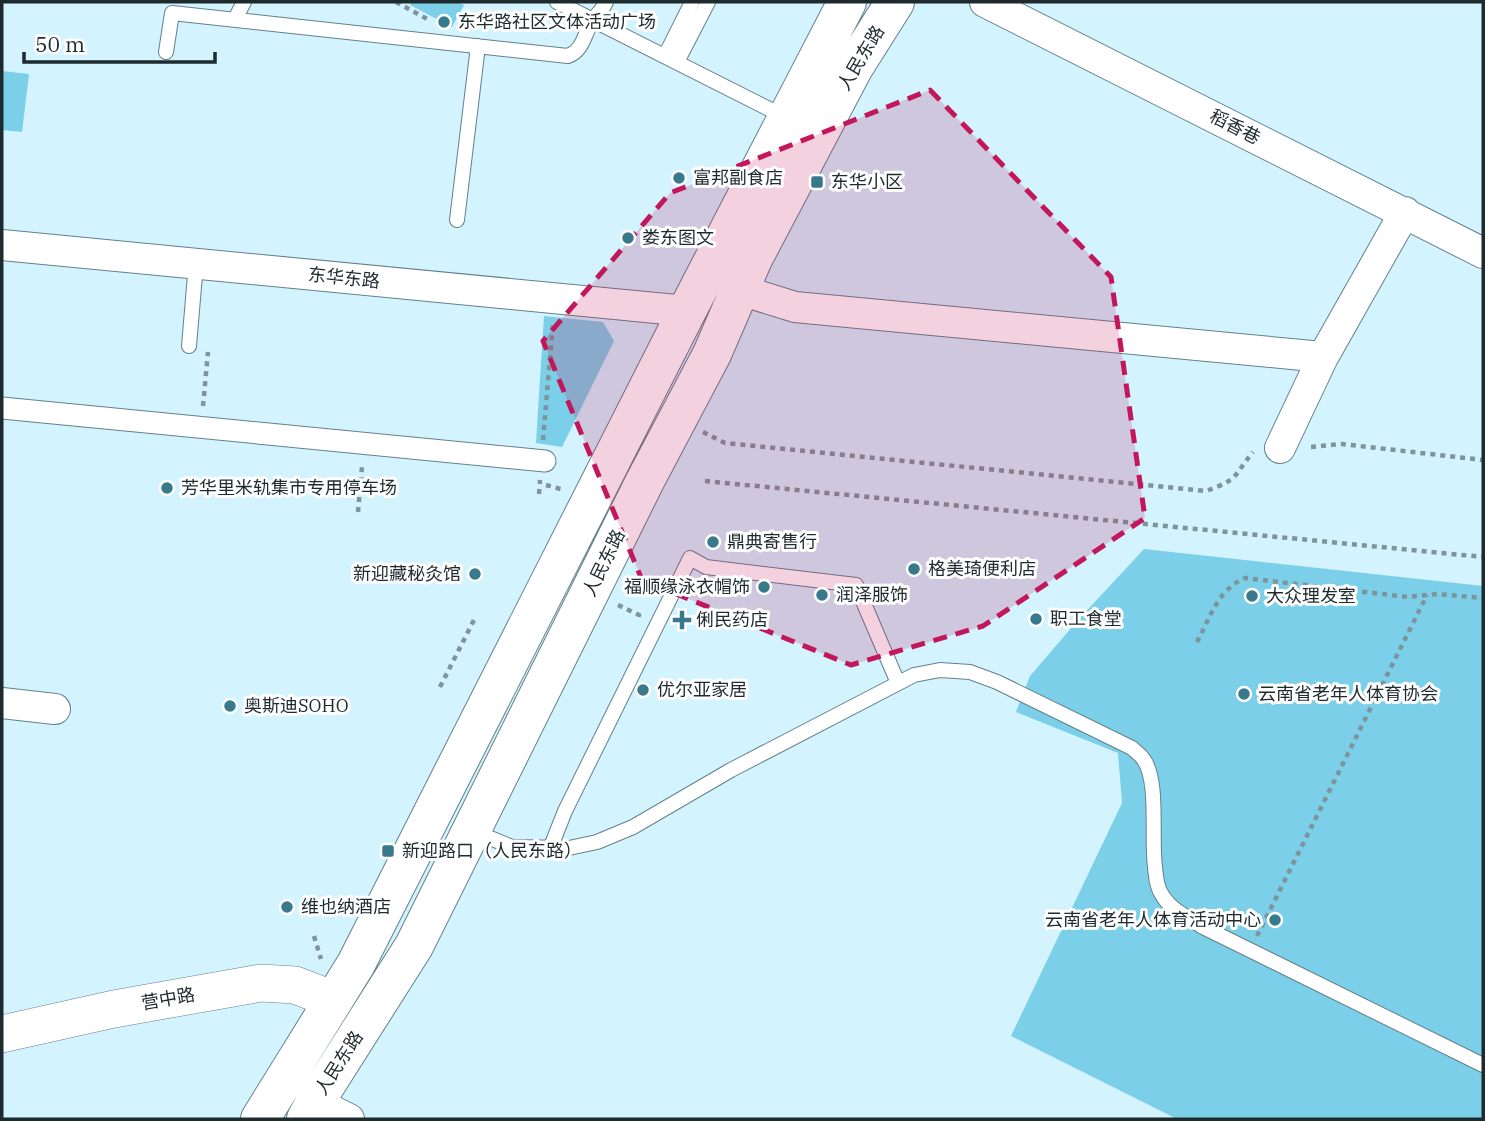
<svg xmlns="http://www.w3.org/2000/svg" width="1485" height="1121" viewBox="0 0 1485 1121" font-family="'IBM Plex Serif','Noto Sans SC',serif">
<rect width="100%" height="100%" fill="#d3f3fe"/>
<path fill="#7ccfe8" d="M412,2H457L464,5L452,27L410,5Z
M2,71L29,74L22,132L2,130Z
M544,316L603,322L614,341L562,447L536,443Z
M1144,549L1483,586V1119H1177L1011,1036L1122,803L1118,753L1016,712L1030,676L1079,619Z"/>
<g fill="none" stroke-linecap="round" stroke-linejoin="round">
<defs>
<path id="service" d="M557,2L785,117
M235,19L244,2
M166,52L172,13L568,56C584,50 584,33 593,20C598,13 603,9 606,2
M665,56L692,2
M677,62L708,2
M457,220L478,46
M189,346L196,263
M473,831L512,847L569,848L597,842L633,827L731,770L914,675L940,670L970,672L997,682L1132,748C1136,752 1141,755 1144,760C1159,782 1151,838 1155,867C1156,878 1157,889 1164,898C1173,911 1189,918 1203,927L1483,1065
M550,849L565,811L690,558L706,567L856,585L898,683"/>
<path id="pedestrian" d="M2,408L545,461"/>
<path id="minor" d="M985,2L1483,253
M2,245L687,311
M740,290L795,307L1323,357
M1280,448L1323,357L1405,212
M2,703L55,709
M315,1102L349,1119"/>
<path id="tertiary" d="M2,1034L114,1009L261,983L295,985L334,1000"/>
<path id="primary" d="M260,1119L356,964L687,311L847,2
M306,1119L315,1102L414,946L645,481L712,354L753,259L854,67L895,2"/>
</defs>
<use href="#service" stroke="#63818b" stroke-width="16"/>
<use href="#pedestrian" stroke="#63818b" stroke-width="23"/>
<use href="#minor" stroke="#63818b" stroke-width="32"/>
<use href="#tertiary" stroke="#63818b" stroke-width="38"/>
<use href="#primary" stroke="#63818b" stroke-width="40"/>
<path stroke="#7d949b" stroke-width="4.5" stroke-dasharray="5 5" stroke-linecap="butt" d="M396,2L429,20
M203,406L208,352
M703,432L725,443L1206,491C1240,479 1233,476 1253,452
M543,440L553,323
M1311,447L1342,444L1483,460
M705,481L1483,557
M546,485L564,490
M539,494L540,480
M358,512L362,467
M618,605L639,615L638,617
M1197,642C1210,618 1218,589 1245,578L1408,597L1437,594L1483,598
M440,687L475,618
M314,936L321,959
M1257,936L1427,595"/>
<use href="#service" stroke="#fff" stroke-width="14"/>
<use href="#pedestrian" stroke="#fff" stroke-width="21"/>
<use href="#minor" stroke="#fff" stroke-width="30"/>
<use href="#tertiary" stroke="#fff" stroke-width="37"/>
<use href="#primary" stroke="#fff" stroke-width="38"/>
</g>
<path fill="#c2185b" fill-opacity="0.2" stroke="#c2185b" stroke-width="5" stroke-dasharray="14 9" stroke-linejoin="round" d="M930,90L1111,277L1145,518L983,626L851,665L642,580L543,341L670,193Z"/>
<g fill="#38798c" stroke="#fff" stroke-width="2.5">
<circle cx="444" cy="22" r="7"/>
<circle cx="679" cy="178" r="7"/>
<rect x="810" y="175" width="14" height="14" rx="3.5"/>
<circle cx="628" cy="238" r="7"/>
<circle cx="167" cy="488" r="7"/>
<circle cx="713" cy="542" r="7"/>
<circle cx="914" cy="569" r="7"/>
<circle cx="475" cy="574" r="7"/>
<circle cx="764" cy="587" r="7"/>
<circle cx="822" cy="595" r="7"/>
<circle cx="1252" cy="596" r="7"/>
<circle cx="1036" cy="619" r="7"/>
<path d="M678.5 609.5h7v7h7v7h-7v7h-7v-7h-7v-7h7z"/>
<circle cx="643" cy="690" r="7"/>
<circle cx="1244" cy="694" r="7"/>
<circle cx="230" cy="706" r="7"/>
<rect x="381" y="844" width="14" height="14" rx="3.5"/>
<circle cx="287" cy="907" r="7"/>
<circle cx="1275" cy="920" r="7"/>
</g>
<g text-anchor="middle" stroke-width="6" stroke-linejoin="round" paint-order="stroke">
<g font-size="18" fill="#1d2a2e" stroke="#fff" text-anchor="start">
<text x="458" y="28">东华路社区文体活动广场</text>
<text x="693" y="184">富邦副食店</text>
<text x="831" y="188">东华小区</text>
<text x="642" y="244">娄东图文</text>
<text x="181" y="494">芳华里米轨集市专用停车场</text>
<text x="727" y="548">鼎典寄售行</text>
<text x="928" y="575">格美琦便利店</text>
<text x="461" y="580" text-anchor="end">新迎藏秘灸馆</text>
<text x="750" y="593" text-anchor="end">福顺缘泳衣帽饰</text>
<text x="836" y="601">润泽服饰</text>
<text x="1266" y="602">大众理发室</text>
<text x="1050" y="625">职工食堂</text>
<text x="696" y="626">俐民药店</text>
<text x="657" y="696">优尔亚家居</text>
<text x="1258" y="700">云南省老年人体育协会</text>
<text x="244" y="712">奥斯迪SOHO</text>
<text x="402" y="857">新迎路口（人民东路）</text>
<text x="301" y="913">维也纳酒店</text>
<text x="1261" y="926" text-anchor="end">云南省老年人体育活动中心</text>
</g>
<g font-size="18" fill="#1d2a2e" stroke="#fff">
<text transform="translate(861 58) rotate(-59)" y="6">人民东路</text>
<text transform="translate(1235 127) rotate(27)" y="6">稻香巷</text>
<text transform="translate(344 278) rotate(6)" y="6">东华东路</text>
<text transform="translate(604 563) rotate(-64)" y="6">人民东路</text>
<text transform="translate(168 999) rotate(-10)" y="6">营中路</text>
<text transform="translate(339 1063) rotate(-57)" y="6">人民东路</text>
</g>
</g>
<rect width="1485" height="1121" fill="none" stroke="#1d2a2e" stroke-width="7"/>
<path d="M24 52v10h191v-10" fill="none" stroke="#1d2a2e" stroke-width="3.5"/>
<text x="35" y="52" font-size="21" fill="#1d2a2e" stroke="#ffffff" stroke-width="5" paint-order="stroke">50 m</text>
</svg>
